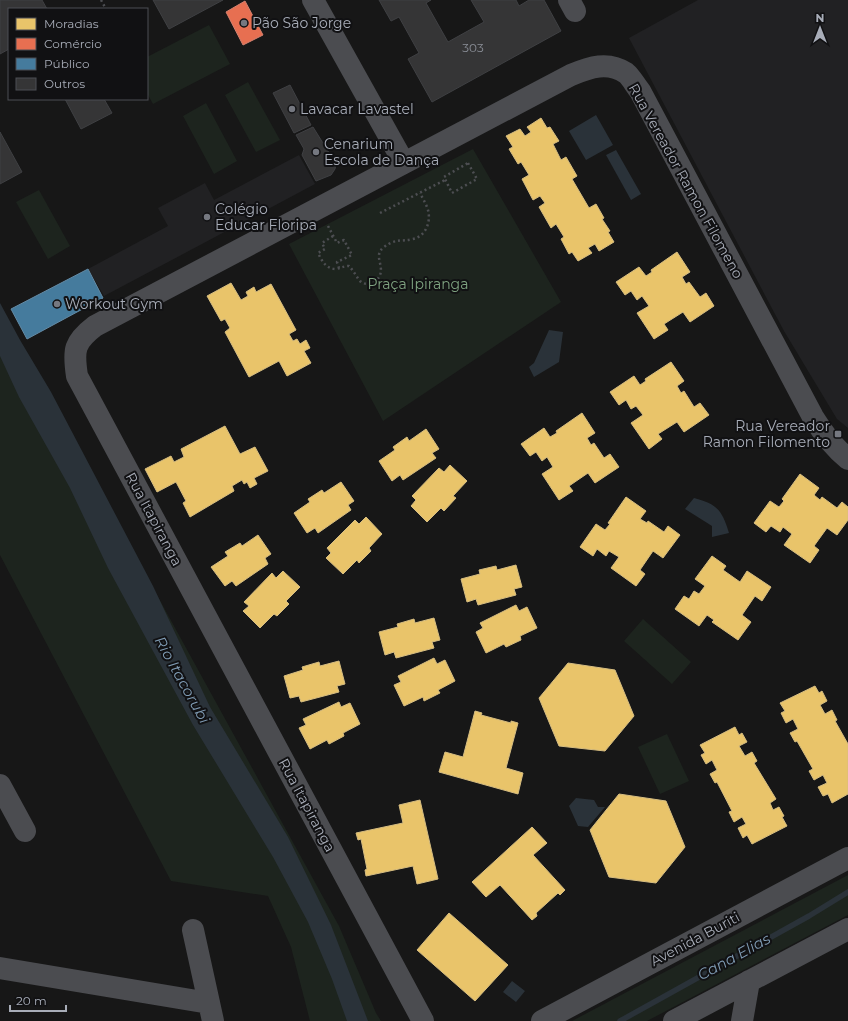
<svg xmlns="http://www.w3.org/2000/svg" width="848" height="1021" viewBox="0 0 848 1021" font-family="Montserrat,sans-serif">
<rect width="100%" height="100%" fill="#171717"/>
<path fill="#212123" d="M698,0H848V428L837,419L784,331L629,38Z
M299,155L315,184L104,296L88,269L168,226L158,208L205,183L214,200Z"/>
<path fill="#1d241e" d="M209,25L230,64L153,104L147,93V57Z
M248,82L280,140L256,152L225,95Z
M206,103L237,161L214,174L183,116Z
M473,149L561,302L383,421L289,244Z
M39,190L70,246L48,259L16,202Z
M0,304L15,337L339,926L376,1013L381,1021H310L291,947L268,896L171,881L0,555Z
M643,619L691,662L672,684L624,641Z
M667,734L689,781L660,794L638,747Z
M848,875V915L647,1021H572Z"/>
<path fill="#2a3239" d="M596,115L613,145L586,160L569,131Z
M616,150L641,194L631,200L606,155Z
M0,303L20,340L51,392L153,586L210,707L288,837L331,925L368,1021H347L332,979L308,922L273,857L193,725L108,568L70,488L19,397L0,356Z
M549,330L563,332L559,362L534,377L529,367L534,363Z
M694,498C717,504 722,510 729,533L712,537V526L685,509Z
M576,798L594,800L598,807H605L588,827L578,826L569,806Z
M512,981L525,991L516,1002L503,992Z"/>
<path fill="#e9c46a" stroke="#d6bd81" d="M541,118L547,128L550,127L559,141L553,144L561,160L566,157L577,176L572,179L589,208L596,204L604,218L602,219L610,231L608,232L614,242L599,251L595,244L588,248L592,253L578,261L572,252L569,254L561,239L564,237L556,224L551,228L539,207L545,203L540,196L533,200L522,179L529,175L521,162L518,164L509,149L513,147L506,136L520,129L525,136L531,132L527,127Z
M677,252L690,272L682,277L686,284L689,282L700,297L706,293L714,306L690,322L683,312L664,324L668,330L654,339L637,313L649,306L642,296L637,300L631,291L625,295L616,282L639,267L646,276L652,272L651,270Z
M231,283L241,300L248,296L246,292L254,287L256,292L271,284L296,330L289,334L293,341L297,339L300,344L306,340L310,348L304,351L311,363L287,376L279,361L249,377L225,332L230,328L225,319L221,321L207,296Z
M671,362L684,381L677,386L681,393L684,391L694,407L700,403L709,415L684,432L677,422L658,434L662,439L649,449L631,423L643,415L636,406L631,409L626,400L619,405L610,392L634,376L640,385L646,381L645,379Z
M582,413L595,433L587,438L591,445L594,443L604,458L610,454L619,467L595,483L588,473L569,486L573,491L559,500L542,474L553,467L547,457L542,461L536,452L530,456L521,444L544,428L550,437L557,433L556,431Z
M225,426L240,454L255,447L268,471L254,478L257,484L250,488L247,482L244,484L242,480L232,486L234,491L190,517L183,503L186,501L176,482L157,492L145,469L171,456L174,462L184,457L181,449Z
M426,429L439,449L432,453L436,458L403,480L400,475L392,481L379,461L395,450L393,447L407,437L409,441Z
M450,465L467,481L453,496L456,498L444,511L441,508L427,522L411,506L416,500L412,496L439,468L444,472Z
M800,474L819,488L814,495L820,500L822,497L837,508L842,502L848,507V520L837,535L827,528L814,546L819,550L810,563L784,545L792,534L783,527L780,532L771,526L766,532L754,523L770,501L779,507L784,501L782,499Z
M341,482L354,501L348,505L351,510L318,533L315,528L307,533L294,513L310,502L308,499L322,490L324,493Z
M626,497L646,511L640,519L647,523L648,521L664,532L668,526L680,535L663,558L653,551L640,570L645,574L636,586L611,568L619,557L609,551L606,556L597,549L593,556L580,547L596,524L605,530L610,524L608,523Z
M366,517L382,534L369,548L371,551L359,563L357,560L343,574L326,558L331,553L327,548L355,520L359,524Z
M258,535L271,554L265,558L268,564L236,586L232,581L225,586L211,567L228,556L225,552L240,543L242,546Z
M712,556L726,566L723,570L740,582L747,571L771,587L762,601L755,596L742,615L751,622L738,640L712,622L714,620L707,615L699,626L675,609L684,596L689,599L694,591L699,594L705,586L695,579Z
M516,565L522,587L514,589L516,595L478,605L476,599L467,602L461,579L480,574L479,570L496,566L497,570Z
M283,571L300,587L286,601L289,604L277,616L274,614L260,628L243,611L249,606L244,602L272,573L276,578Z
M516,605L519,611L527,607L537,628L520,636L521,640L506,647L504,644L486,653L476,632L483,628L480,623Z
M434,618L440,640L432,642L434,648L396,658L394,652L385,655L379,632L398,627L397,624L414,619L415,623Z
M434,658L437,664L445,660L455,681L438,690L440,693L424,701L423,697L404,706L394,685L401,682L398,676Z
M339,661L345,684L337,686L339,692L301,702L299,696L290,698L284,676L303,670L302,667L319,662L320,666Z
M568,663L615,670L634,716L605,751L559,746L539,698Z
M815,686L819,693L822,691L827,701L820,705L825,714L832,710L837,720L835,721L848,744V794L832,803L828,794L823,796L818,787L827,783L823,775L814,780L809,771L813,769L797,741L795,742L790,733L798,729L793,719L786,723L781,713L785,711L780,703Z
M339,702L341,707L350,703L360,724L343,733L344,736L329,744L327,740L310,749L299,728L306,725L303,719Z
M475,711L482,713L481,715L511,723V721L518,723L506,768L523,773L518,794L439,772L445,752L463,757Z
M735,727L739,735L742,733L747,742L739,746L745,756L752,752L757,761L754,763L776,799L770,803L773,810L779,807L784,816L782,817L787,826L752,844L747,835L743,838L738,828L746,824L742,817L734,822L729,812L732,811L717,782L715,783L710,774L717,770L712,760L706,764L701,755L705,753L700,745Z
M619,794L666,801L685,847L656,883L609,877L590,830Z
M420,800L438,879L417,884L413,866L366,876L365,870L367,869L361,839L358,840L356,833L403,823L399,805Z
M532,827L547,843L533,855L565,890L560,895L558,893L536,913L537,916L532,920L500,885L486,897L472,882Z
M449,913L508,965L475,1001L417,950Z"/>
<path fill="#e76f51" stroke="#d48270" d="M245,1L263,35L243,45L226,12Z"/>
<path fill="#457b9d" stroke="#638aa5" d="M88,269L103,298L27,339L11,309Z"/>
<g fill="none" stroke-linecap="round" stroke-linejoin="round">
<path stroke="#2a3239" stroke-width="5.5" d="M620,1021L809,916L848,892"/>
</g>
<path fill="#353536" stroke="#3f4043" d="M0,0H42L47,9H9V49L0,54Z
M153,0H223L169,29Z
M379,0H431L426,3L448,42L484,22L471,0H516L519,6L529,0H544L561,31L432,102L408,59L419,53L399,17L391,21Z
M290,85L311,125L294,133L273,93Z
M65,99H104L112,113L81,129Z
M313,127L336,164L335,169L331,175L316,181L302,155L304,149L296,135Z
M0,132L22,172L0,184Z"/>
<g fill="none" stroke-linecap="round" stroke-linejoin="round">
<path stroke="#4d4e52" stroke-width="2.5" stroke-dasharray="2 3" stroke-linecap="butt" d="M101,0L106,9
M468,163L477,179L452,193L444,177Z
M380,213L445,180
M328,226L337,243L344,240L352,255L337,262L339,268
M333,236L322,243L325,249L318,253C322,261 326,269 336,269C341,268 344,266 349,266C353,270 356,276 360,281C366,287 377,283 380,275C384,265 373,255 384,247C396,238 401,242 413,239C427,236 432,219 427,207C425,202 422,197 420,193"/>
<path stroke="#4b4c50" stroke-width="22" d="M313,0L404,163
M569,0L575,11
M0,785L25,831
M193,930L213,1021
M0,968L209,1003
M423,1021L77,376C73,350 74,342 95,326L571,75C590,67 608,61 626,73C631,77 635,85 640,91L813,417C823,433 833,447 848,459
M542,1021L848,858
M674,1021L848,929
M742,1021L749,981"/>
</g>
<g fill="#757880" stroke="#111113" stroke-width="1.5">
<circle cx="244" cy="23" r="4"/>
<circle cx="292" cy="109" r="4"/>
<circle cx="316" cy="152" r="4"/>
<circle cx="207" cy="217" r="4"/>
<circle cx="57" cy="304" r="4"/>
<rect x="834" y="430" width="8" height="8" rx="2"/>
</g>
<g text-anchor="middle" stroke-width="4" stroke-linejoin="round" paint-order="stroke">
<g font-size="12" fill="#8b8f98">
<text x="473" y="52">303</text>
</g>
<g font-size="14" fill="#a8adb8" stroke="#111113" text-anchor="start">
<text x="252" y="28">Pão São Jorge</text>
<text x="300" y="114">Lavacar Lavastel</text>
<text x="324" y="149">Cenarium<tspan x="324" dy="16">Escola de Dança</tspan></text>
<text x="215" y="214">Colégio<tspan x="215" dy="16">Educar Floripa</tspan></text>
<text x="65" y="309">Workout Gym</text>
<text x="830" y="431" text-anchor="end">Rua Vereador<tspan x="830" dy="16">Ramon Filomento</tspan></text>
</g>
<g font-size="14" fill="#a8adb8" stroke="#111113">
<text transform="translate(686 181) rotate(61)" y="5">Rua Vereador Ramon Filomeno</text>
<text transform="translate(154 519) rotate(62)" y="5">Rua Itapiranga</text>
<text transform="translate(307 805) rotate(62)" y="5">Rua Itapiranga</text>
<text transform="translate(695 939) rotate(-28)" y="5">Avenida Buriti</text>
</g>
<g font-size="14" fill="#7fa381" stroke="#111113">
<text x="418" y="289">Praça Ipiranga</text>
</g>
<g font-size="15" font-style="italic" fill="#7f9bb3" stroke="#111113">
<text transform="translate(182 680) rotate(61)" y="5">Rio Itacorubi</text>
<text transform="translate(734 957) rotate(-29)" y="5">Cana Elias</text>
</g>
</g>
<rect x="8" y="8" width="140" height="92" fill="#111113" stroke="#4d4f55"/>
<rect x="16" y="18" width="20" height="12" fill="#e9c46a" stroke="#4d4f55"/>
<text x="44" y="28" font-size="12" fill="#a8adb8">Moradias</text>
<rect x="16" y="38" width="20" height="12" fill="#e76f51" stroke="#4d4f55"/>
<text x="44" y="48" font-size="12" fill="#a8adb8">Comércio</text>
<rect x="16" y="58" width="20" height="12" fill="#457b9d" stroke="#4d4f55"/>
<text x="44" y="68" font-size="12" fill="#a8adb8">Público</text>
<rect x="16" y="78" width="20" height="12" fill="#353536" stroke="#4d4f55"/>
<text x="44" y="88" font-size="12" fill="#a8adb8">Outros</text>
<g transform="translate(820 28)" stroke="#111113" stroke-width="3" paint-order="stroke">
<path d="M0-3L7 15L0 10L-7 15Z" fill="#a8adb8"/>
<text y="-6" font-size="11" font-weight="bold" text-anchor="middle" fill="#a8adb8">N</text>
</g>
<path d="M10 1005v6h56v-6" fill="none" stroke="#a8adb8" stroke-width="2"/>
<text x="16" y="1005" font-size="12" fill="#a8adb8" stroke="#111113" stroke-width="3" paint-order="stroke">20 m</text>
</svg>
